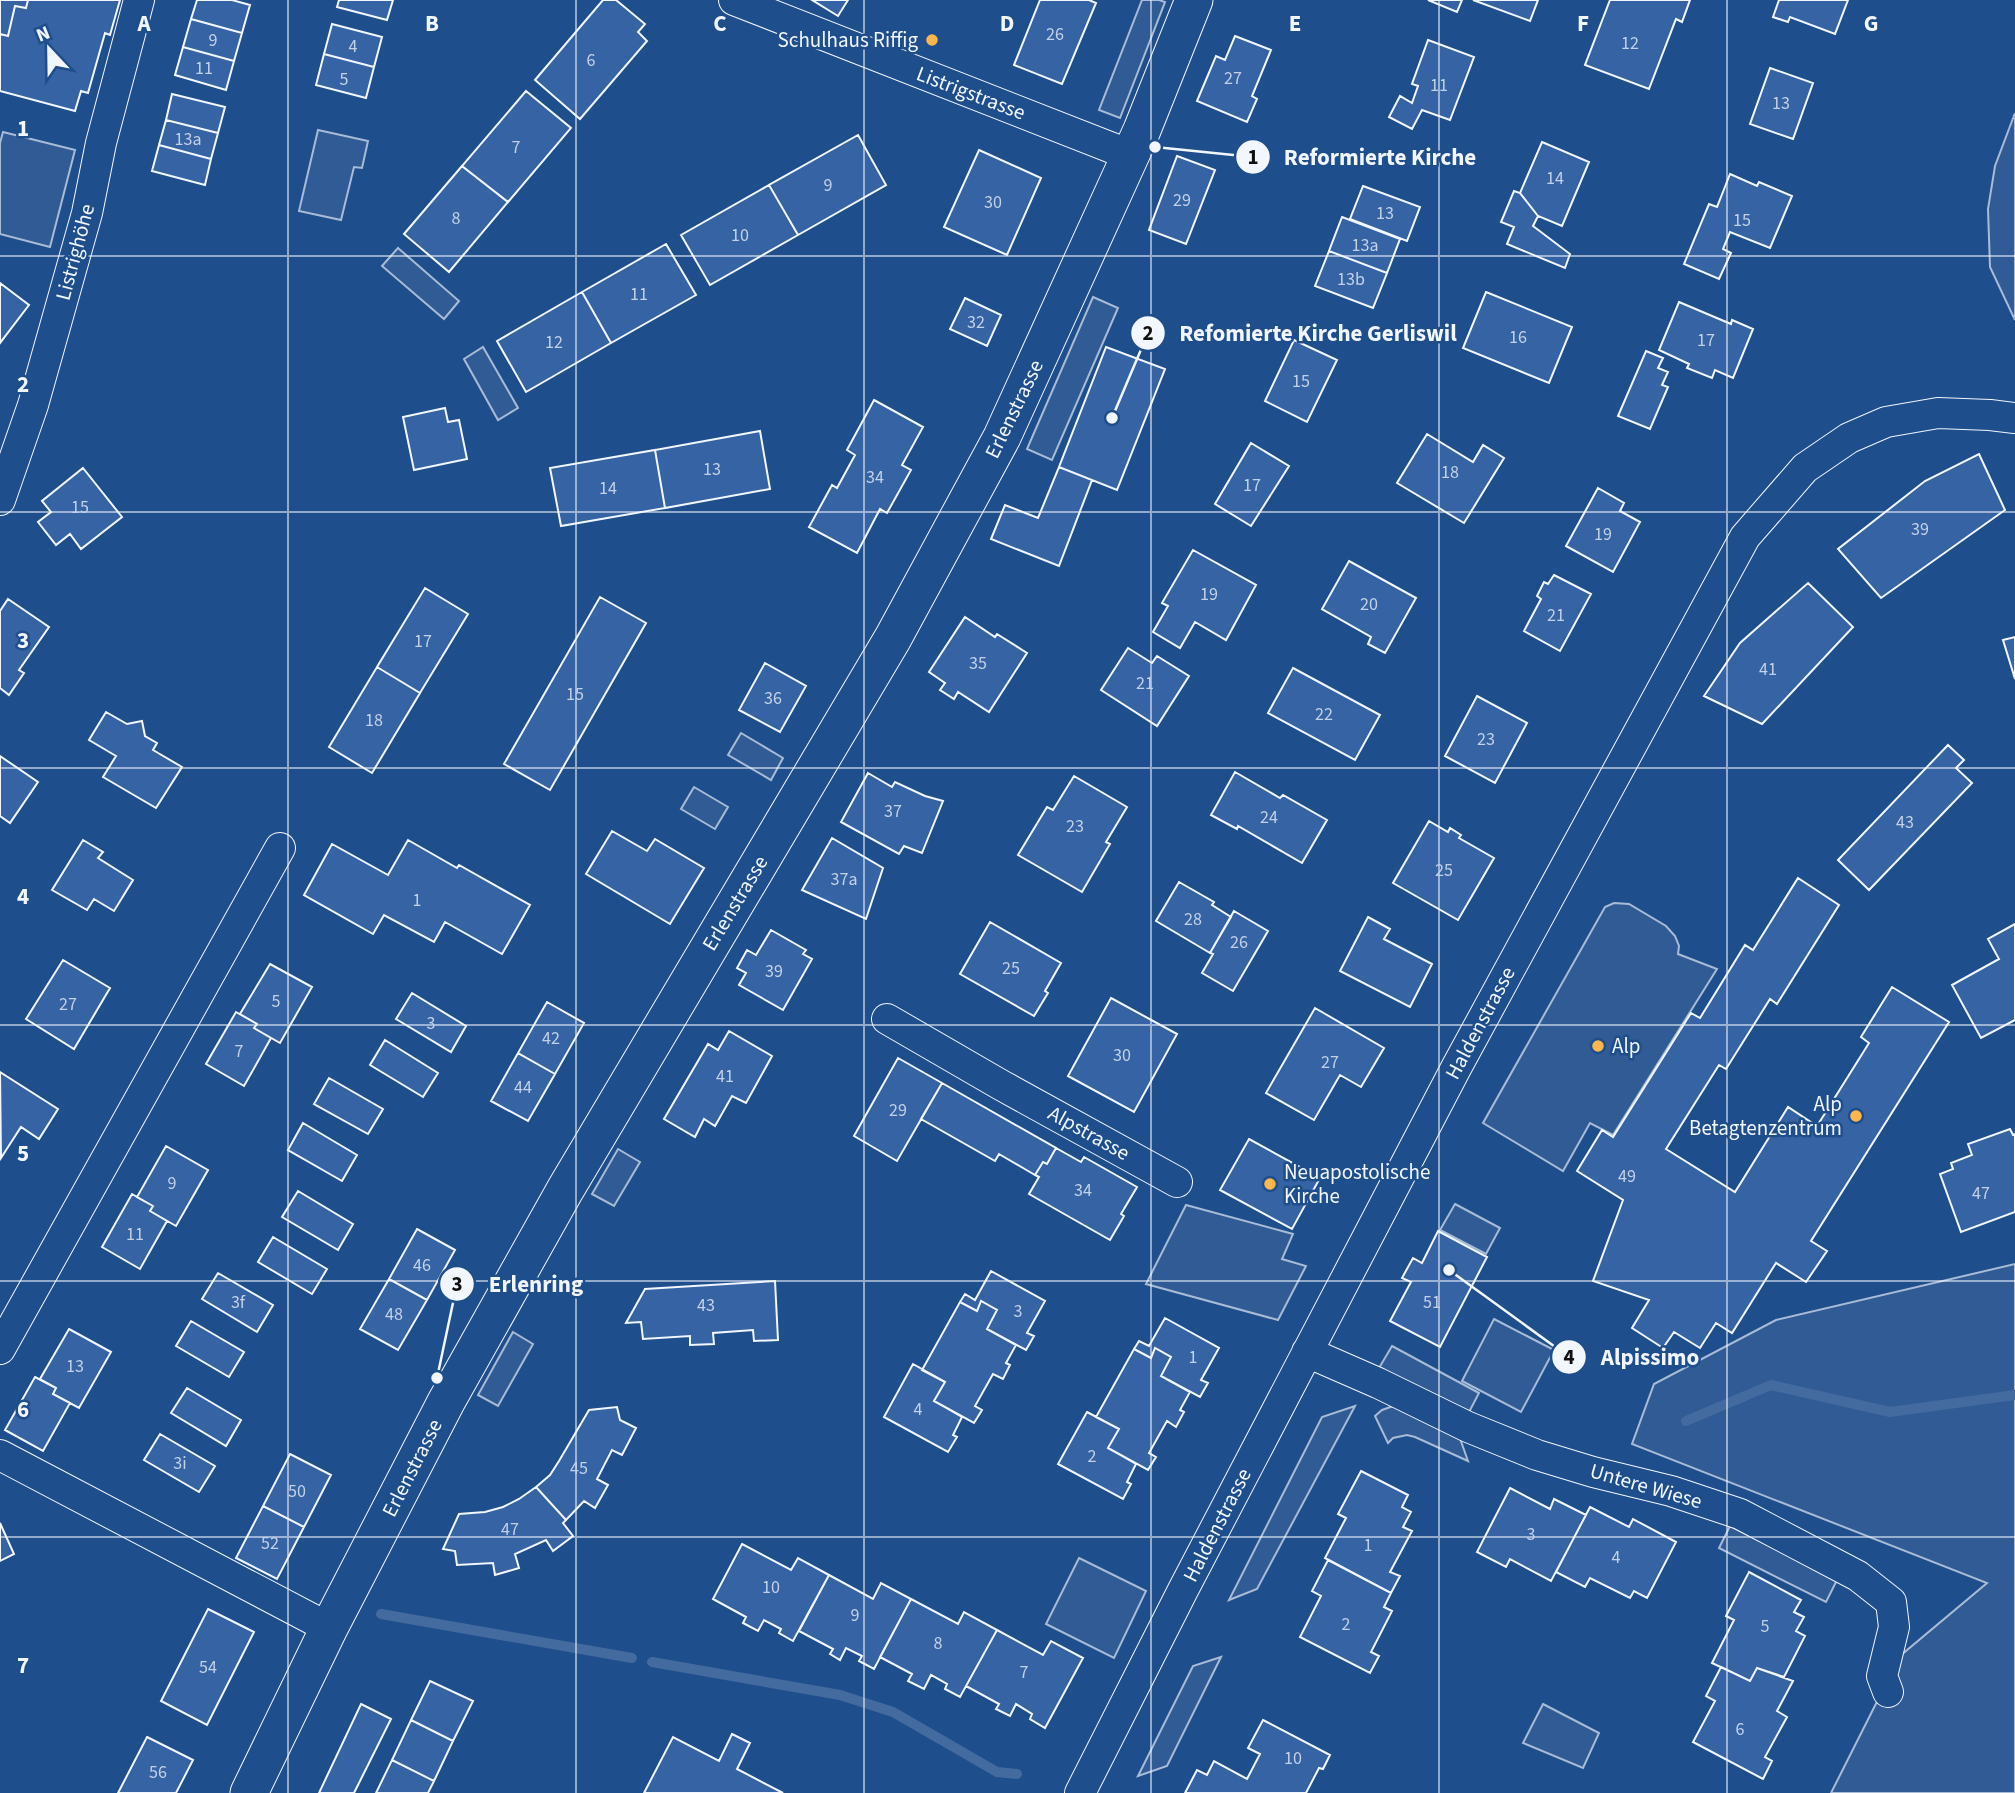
<svg xmlns="http://www.w3.org/2000/svg" width="2015" height="1793" viewBox="0 0 2015 1793" font-family="'Source Sans 3',sans-serif">
<rect width="100%" height="100%" fill="#1f4e8c"/>
<path fill="#305b95" stroke="#a8bbd7" stroke-width="2" d="M1142,0H1159L1165,2L1120,118L1099,110Z
M2015,113V320L1990,267L1988,209L1995,166Z
M318,130L368,141L362,168L354,167L341,220L299,211Z
M3,132L75,150L50,247L0,234V143Z
M398,248L459,301L444,319L382,266Z
M1093,297L1118,308L1052,460L1027,449Z
M483,347L518,408L498,420L464,359Z
M741,733L783,758L771,780L728,755Z
M694,787L728,807L715,829L681,809Z
M1614,903L1629,904L1666,926L1675,936L1679,946L1678,954L1717,969L1613,1135L1590,1123L1563,1171L1483,1123L1605,907Z
M618,1149L640,1162L614,1206L592,1194Z
M1455,1204L1500,1228L1486,1254L1440,1230Z
M1186,1205L1293,1234L1282,1259L1306,1266L1278,1320L1146,1284Z
M2015,1264V1793H1831L1900,1656L1987,1583L1632,1444L1654,1384L1776,1320Z
M1494,1319L1554,1350L1521,1412L1462,1381Z
M513,1332L533,1344L498,1406L478,1395Z
M1392,1346L1479,1393L1467,1416L1379,1368Z
M1396,1405L1457,1430L1468,1461L1415,1437L1407,1435L1393,1438L1388,1443L1375,1416L1382,1410Z
M1355,1406L1257,1589L1229,1600L1322,1417Z
M1730,1526L1837,1580L1826,1602L1719,1548Z
M1079,1558L1146,1591L1114,1658L1046,1624Z
M1221,1657L1167,1766L1138,1776L1193,1666Z
M1543,1704L1599,1733L1583,1768L1523,1743Z"/>
<g fill="none" stroke-linecap="round" stroke-linejoin="round">
<path stroke="#446ba0" stroke-width="10" d="M1686,1421L1771,1385L1890,1412L2015,1395
M381,1614L632,1658
M652,1662L840,1695L893,1712L997,1772L1017,1774"/>
</g>
<path fill="#3563a3" stroke="#f2f6ff" stroke-width="2" d="M0,0H28L26,8L15,6L8,36L0,34Z
M28,0H120L110,35L105,33L88,93L81,91L75,111L0,91V34L8,36L15,6L26,8Z
M197,0H232L250,5L242,33L191,19Z
M339,0H393L387,20L337,7Z
M603,0H616L645,24L638,32L647,41L580,119L535,80Z
M812,0H848L838,16Z
M1040,0H1089L1096,3L1062,84L1014,65Z
M1428,0H1462L1457,12Z
M1473,0H1538L1530,21Z
M1610,0H1690L1682,22L1676,19L1649,89L1585,65Z
M1779,0H1848L1835,34L1790,17L1788,22L1773,17Z
M191,19L242,33L234,61L183,47Z
M332,24L382,37L374,67L324,54Z
M1235,36L1271,50L1252,96L1257,99L1247,122L1197,101L1216,56L1225,60Z
M1428,40L1474,57L1450,120L1422,110L1412,129L1389,117L1400,96L1412,103L1418,86L1412,84Z
M183,47L234,61L226,90L175,75Z
M324,54L374,67L366,98L316,85Z
M1770,68L1813,83L1793,139L1750,124Z
M526,91L571,128L508,202L462,166Z
M172,94L225,107L218,133L166,120Z
M166,120L218,133L211,159L159,145Z
M858,135L886,185L798,235L769,185Z
M1542,142L1589,162L1562,226L1538,216L1520,193Z
M159,145L211,159L205,185L152,171Z
M979,150L1041,178L1007,255L944,227Z
M1177,156L1215,170L1186,244L1149,230Z
M462,166L508,202L449,272L404,234Z
M1730,174L1757,186L1759,182L1792,196L1770,248L1730,232L1723,249L1731,253L1719,279L1684,264L1709,204L1717,207Z
M769,185L798,235L710,285L681,235Z
M1363,186L1420,207L1407,241L1350,219Z
M1514,191L1520,193L1538,216L1533,226L1570,254L1565,268L1507,244L1514,227L1501,222Z
M1342,217L1400,239L1387,273L1329,251Z
M666,244L696,295L611,343L582,292Z
M1329,251L1387,273L1373,308L1315,286Z
M0,283L29,305L0,343Z
M582,292L611,343L526,392L497,341Z
M1486,292L1572,327L1549,383L1463,348Z
M965,298L1001,315L987,346L950,329Z
M1679,302L1731,324L1732,320L1753,329L1733,378L1715,370L1712,378L1687,368L1689,364L1659,350Z
M1294,340L1337,360L1307,422L1265,401Z
M1106,347L1165,369L1117,490L1059,467Z
M1646,351L1663,358L1658,368L1668,372L1662,385L1668,387L1650,429L1618,416Z
M874,400L923,427L902,465L911,470L887,513L880,509L857,553L809,527L832,485L837,488L855,455L847,450Z
M445,408L448,422L459,420L467,459L414,470L403,417Z
M760,431L770,489L665,508L655,450Z
M1427,434L1473,462L1483,445L1504,458L1464,523L1397,483Z
M1251,443L1289,466L1251,526L1215,504Z
M655,450L665,508L561,526L550,468Z
M1979,454L2005,510L1881,598L1838,549L1925,481Z
M1059,467L1092,480L1059,566L991,539L1005,505L1038,518Z
M83,468L122,517L81,549L70,534L56,545L38,522L51,512L42,501Z
M1598,488L1624,503L1620,511L1640,522L1613,572L1566,546Z
M1193,550L1256,585L1226,640L1195,622L1180,648L1153,632L1168,606L1162,603Z
M1349,561L1416,598L1385,653L1368,644L1371,637L1322,609Z
M1554,575L1591,594L1560,651L1524,631L1541,599L1537,596L1544,582L1548,584Z
M1808,583L1853,627L1762,724L1704,696L1740,643Z
M425,588L468,614L420,693L377,667Z
M600,597L646,623L550,790L504,764Z
M8,599L49,627L19,670L24,673L9,695L0,688V611Z
M965,617L995,637L997,634L1027,653L989,712L958,692L954,699L940,690L945,683L929,672Z
M2015,637V679L2003,640Z
M1128,648L1152,663L1157,656L1189,676L1157,726L1101,690Z
M765,663L806,686L780,732L739,710Z
M377,667L420,693L372,773L329,747Z
M1293,668L1380,715L1355,760L1268,713Z
M1477,696L1527,723L1495,783L1445,756Z
M106,712L127,724L142,721L145,736L157,743L153,750L182,767L156,808L103,777L116,756L89,740Z
M1948,745L1964,760L1956,768L1972,783L1869,890L1838,860Z
M0,756L38,782L10,823L0,816Z
M1235,772L1280,798L1283,795L1327,820L1302,863L1238,826L1237,829L1211,815Z
M868,773L892,787L895,782L925,796L943,801L922,853L904,846L899,854L841,822Z
M1074,776L1127,807L1106,842L1110,844L1082,892L1018,855L1047,807L1053,810Z
M1429,821L1448,832L1450,828L1461,835L1459,838L1494,858L1458,920L1393,883Z
M612,831L647,851L655,839L704,868L670,924L586,874Z
M832,838L883,868L866,919L802,890Z
M83,840L103,852L98,858L133,880L114,911L94,899L87,910L52,890Z
M408,840L457,868L459,865L530,905L502,954L445,922L434,942L384,915L373,934L304,895L332,844L388,875Z
M1798,878L1839,905L1777,1004L1770,999L1726,1069L1719,1065L1666,1149L1735,1192L1788,1107L1817,1126L1869,1043L1861,1037L1892,987L1949,1022L1811,1241L1827,1251L1806,1282L1776,1263L1732,1333L1716,1323L1700,1348L1674,1332L1663,1348L1632,1328L1649,1300L1593,1281L1623,1200L1577,1171L1602,1130L1613,1137L1691,1013L1700,1018L1745,945L1753,950Z
M1179,882L1214,902L1212,905L1231,917L1210,953L1156,921Z
M1234,911L1268,931L1233,991L1202,973L1213,954L1210,953Z
M1368,917L1390,929L1384,939L1432,964L1410,1007L1340,971Z
M990,922L1061,963L1045,991L1048,993L1034,1016L960,974Z
M2015,924V1020L1981,1038L1952,985L1999,959L1988,939Z
M771,930L806,950L803,954L812,959L783,1010L739,985L746,973L737,968L747,950L756,955Z
M63,960L110,988L74,1049L26,1019Z
M270,964L312,987L280,1043L254,1028L257,1024L240,1014Z
M412,993L466,1026L451,1052L396,1019Z
M1111,998L1177,1034L1134,1112L1068,1076Z
M547,1002L584,1023L555,1074L518,1053Z
M1315,1008L1384,1048L1361,1087L1340,1075L1314,1120L1266,1093Z
M236,1012L257,1024L254,1028L271,1038L244,1086L206,1064Z
M729,1031L772,1056L746,1103L732,1096L715,1126L704,1119L695,1137L664,1119L708,1044L718,1050Z
M385,1040L438,1073L423,1097L370,1065Z
M518,1053L555,1074L528,1121L491,1101Z
M898,1058L942,1083L897,1161L854,1136Z
M0,1072L58,1109L39,1139L21,1127L1,1158Z
M329,1078L383,1109L368,1134L314,1104Z
M942,1083L1056,1148L1047,1164L1043,1162L1035,1175L999,1154L995,1161L921,1119Z
M303,1123L357,1155L342,1181L288,1150Z
M2010,1129L2013,1135L2015,1134V1212L1961,1232L1940,1174L1953,1169L1951,1163L1972,1155L1968,1144Z
M1249,1139L1320,1178L1292,1229L1220,1190Z
M166,1146L208,1170L176,1226L150,1211L153,1206L137,1197Z
M1056,1148L1081,1162L1084,1157L1137,1187L1121,1214L1124,1216L1110,1240L1029,1194L1039,1177L1035,1175L1043,1162L1047,1164Z
M298,1191L353,1224L338,1250L282,1217Z
M132,1194L153,1206L150,1211L167,1221L140,1269L102,1247Z
M417,1229L455,1250L427,1300L389,1279Z
M1438,1231L1487,1257L1440,1347L1390,1321L1411,1282L1402,1278L1413,1258L1422,1263Z
M273,1237L327,1269L312,1294L258,1262Z
M991,1271L1045,1301L1027,1333L1034,1336L1026,1350L987,1329L997,1310L981,1301L977,1311L960,1302L965,1294L975,1300Z
M218,1273L273,1305L257,1332L202,1299Z
M389,1279L427,1300L398,1350L360,1329Z
M775,1281L778,1340L754,1341L753,1330L713,1333L714,1344L690,1345V1336L643,1339L641,1322L626,1323L645,1289Z
M981,1301L997,1310L987,1329L1016,1345L1006,1363L1010,1365L1003,1379L993,1374L975,1406L982,1410L974,1423L934,1401L945,1382L922,1370L960,1302L977,1311Z
M1165,1318L1219,1348L1201,1380L1208,1383L1200,1397L1161,1376L1171,1357L1155,1348L1151,1358L1134,1349L1139,1341L1149,1346Z
M191,1321L244,1352L229,1377L176,1346Z
M69,1329L111,1352L79,1408L53,1394L56,1388L40,1379Z
M1155,1348L1171,1357L1161,1376L1190,1392L1180,1410L1184,1412L1176,1427L1167,1421L1149,1453L1156,1457L1148,1470L1108,1448L1119,1429L1096,1417L1134,1349L1151,1358Z
M913,1364L945,1382L934,1401L962,1417L953,1435L957,1437L948,1452L884,1417Z
M35,1377L56,1388L53,1394L70,1403L43,1451L5,1430Z
M187,1388L241,1420L226,1446L171,1413Z
M617,1407L620,1420L636,1428L622,1455L612,1450L597,1479L608,1485L595,1508L584,1501L566,1520L536,1487L550,1475L559,1461L589,1410Z
M1087,1412L1119,1429L1108,1448L1136,1464L1127,1482L1131,1484L1123,1499L1058,1464Z
M160,1434L215,1466L199,1492L144,1460Z
M290,1454L331,1475L304,1527L263,1506Z
M1361,1471L1408,1495L1402,1507L1411,1512L1403,1527L1412,1531L1390,1572L1400,1576L1391,1593L1325,1558L1346,1518L1338,1514Z
M536,1487L566,1520L563,1523L573,1536L553,1551L546,1540L515,1554L519,1568L495,1575L493,1563L457,1565L455,1551L443,1549L459,1514L485,1512L503,1507L519,1499Z
M1510,1488L1550,1509L1554,1499L1586,1515L1551,1581L1510,1559L1506,1567L1477,1552Z
M263,1506L304,1527L277,1579L236,1558Z
M1590,1507L1629,1527L1633,1519L1676,1542L1647,1598L1634,1591L1630,1598L1590,1578L1585,1587L1556,1572Z
M0,1523L14,1554L0,1561Z
M742,1544L791,1570L798,1558L829,1575L793,1641L779,1633L781,1629L764,1620L758,1631L743,1623L746,1617L713,1599Z
M1328,1560L1391,1593L1384,1607L1392,1611L1371,1652L1379,1656L1370,1673L1300,1637L1321,1596L1312,1591Z
M1749,1572L1801,1600L1794,1612L1804,1617L1796,1631L1805,1636L1784,1677L1757,1668L1750,1681L1712,1663L1734,1620L1726,1616Z
M829,1575L873,1599L881,1583L911,1599L874,1669L859,1661L862,1656L846,1648L840,1660L830,1654L833,1649L799,1631Z
M911,1599L958,1624L964,1612L997,1630L960,1697L945,1689L947,1684L931,1675L924,1689L908,1681L912,1674L880,1657Z
M208,1609L254,1632L207,1725L161,1701Z
M997,1630L1043,1655L1051,1641L1083,1658L1045,1728L1030,1719L1032,1714L1016,1704L1010,1716L996,1709L999,1704L966,1686Z
M1721,1667L1750,1681L1757,1668L1793,1681L1777,1711L1787,1717L1765,1757L1772,1761L1763,1779L1693,1742L1715,1701L1706,1696Z
M430,1681L473,1701L453,1741L411,1720Z
M361,1704L391,1719L354,1793H319Z
M411,1720L453,1741L434,1781L392,1760Z
M1263,1720L1330,1755L1323,1769L1319,1768L1306,1793H1185L1197,1770L1207,1775L1214,1761L1247,1779L1260,1754L1248,1748Z
M732,1734L750,1743L737,1769L783,1793H644L673,1737L719,1761Z
M147,1737L193,1760L176,1793H118Z
M392,1760L434,1781L428,1793H376Z"/>
<g fill="none" stroke-linecap="round" stroke-linejoin="round">
<defs>
<path id="minor" d="M734,0L1130,155
M0,500L33,405L87,213L101,143L139,0
M887,1019L1001,1085L1177,1182
M0,1349L280,848
M1307,1352L1378,1383L1468,1427L1537,1455L1593,1472L1671,1491L1740,1514L1858,1576L1891,1602L1894,1627L1882,1676L1888,1692
M0,1455L329,1628
M1080,1793L1183,1590L1456,1068L1745,537L1805,468L1849,438L1886,422L1938,413L1990,415L2015,418"/>
<path id="tertiary" d="M249,1793L329,1628L446,1402L565,1190L893,638L1002,437L1142,130L1194,0"/>
</defs>
<use href="#minor" stroke="#f2f6ff" stroke-width="32"/>
<use href="#tertiary" stroke="#f2f6ff" stroke-width="39"/>
<use href="#minor" stroke="#1f4e8c" stroke-width="30"/>
<use href="#tertiary" stroke="#1f4e8c" stroke-width="37"/>
</g>
<path fill="none" stroke="#f2f6ff" stroke-width="2" stroke-opacity="0.55" d="M288,0V1793M576,0V1793M864,0V1793M1151,0V1793M1439,0V1793M1727,0V1793M0,256H2015M0,512H2015M0,768H2015M0,1025H2015M0,1281H2015M0,1537H2015"/>
<g fill="#ffb74d" stroke="#1f4e8c" stroke-width="2.5">
<circle cx="932" cy="40" r="7"/>
<circle cx="1598" cy="1046" r="7"/>
<circle cx="1856" cy="1116" r="7"/>
<circle cx="1270" cy="1184" r="7"/>
</g>
<g text-anchor="middle" stroke-width="5" stroke-linejoin="round" paint-order="stroke">
<g font-size="18" fill="#c3d1e8">
<text x="1055" y="40">26</text>
<text x="213" y="46">9</text>
<text x="1630" y="49">12</text>
<text x="353" y="52">4</text>
<text x="591" y="66">6</text>
<text x="204" y="74">11</text>
<text x="1233" y="84">27</text>
<text x="344" y="85">5</text>
<text x="1439" y="91">11</text>
<text x="1781" y="109">13</text>
<text x="188" y="145">13a</text>
<text x="516" y="153">7</text>
<text x="1555" y="184">14</text>
<text x="828" y="191">9</text>
<text x="1182" y="206">29</text>
<text x="993" y="208">30</text>
<text x="1385" y="219">13</text>
<text x="456" y="224">8</text>
<text x="1742" y="226">15</text>
<text x="740" y="241">10</text>
<text x="1365" y="251">13a</text>
<text x="1351" y="285">13b</text>
<text x="639" y="300">11</text>
<text x="976" y="328">32</text>
<text x="1518" y="343">16</text>
<text x="1706" y="346">17</text>
<text x="554" y="348">12</text>
<text x="1301" y="387">15</text>
<text x="712" y="475">13</text>
<text x="1450" y="478">18</text>
<text x="875" y="483">34</text>
<text x="1252" y="491">17</text>
<text x="608" y="494">14</text>
<text x="80" y="513">15</text>
<text x="1920" y="535">39</text>
<text x="1603" y="540">19</text>
<text x="1209" y="600">19</text>
<text x="1369" y="610">20</text>
<text x="1556" y="621">21</text>
<text x="423" y="647">17</text>
<text x="978" y="669">35</text>
<text x="1768" y="675">41</text>
<text x="1145" y="689">21</text>
<text x="575" y="700">15</text>
<text x="773" y="704">36</text>
<text x="1324" y="720">22</text>
<text x="374" y="726">18</text>
<text x="1486" y="745">23</text>
<text x="893" y="817">37</text>
<text x="1269" y="823">24</text>
<text x="1905" y="828">43</text>
<text x="1075" y="832">23</text>
<text x="1444" y="876">25</text>
<text x="844" y="885">37a</text>
<text x="417" y="906">1</text>
<text x="1193" y="925">28</text>
<text x="1239" y="948">26</text>
<text x="1011" y="974">25</text>
<text x="774" y="977">39</text>
<text x="276" y="1007">5</text>
<text x="68" y="1010">27</text>
<text x="431" y="1029">3</text>
<text x="551" y="1044">42</text>
<text x="239" y="1057">7</text>
<text x="1122" y="1061">30</text>
<text x="1330" y="1068">27</text>
<text x="725" y="1082">41</text>
<text x="523" y="1093">44</text>
<text x="898" y="1116">29</text>
<text x="1627" y="1182">49</text>
<text x="172" y="1189">9</text>
<text x="1083" y="1196">34</text>
<text x="1981" y="1199">47</text>
<text x="135" y="1240">11</text>
<text x="422" y="1271">46</text>
<text x="238" y="1308">3f</text>
<text x="1432" y="1308">51</text>
<text x="706" y="1311">43</text>
<text x="1018" y="1317">3</text>
<text x="394" y="1320">48</text>
<text x="1193" y="1363">1</text>
<text x="75" y="1372">13</text>
<text x="918" y="1415">4</text>
<text x="1092" y="1462">2</text>
<text x="180" y="1469">3i</text>
<text x="579" y="1474">45</text>
<text x="297" y="1497">50</text>
<text x="510" y="1535">47</text>
<text x="1531" y="1540">3</text>
<text x="270" y="1549">52</text>
<text x="1368" y="1551">1</text>
<text x="1616" y="1563">4</text>
<text x="771" y="1593">10</text>
<text x="855" y="1621">9</text>
<text x="1346" y="1630">2</text>
<text x="1765" y="1632">5</text>
<text x="938" y="1649">8</text>
<text x="208" y="1673">54</text>
<text x="1024" y="1678">7</text>
<text x="1740" y="1735">6</text>
<text x="1293" y="1764">10</text>
<text x="158" y="1778">56</text>
</g>
<g font-size="21" fill="#f2f6ff" stroke="#1f4e8c" text-anchor="end">
<text x="918" y="47">Schulhaus Riffig</text>
<text x="1612" y="1053" text-anchor="start">Alp</text>
<text x="1842" y="1111">Alp<tspan x="1842" dy="24">Betagtenzentrum</tspan></text>
<text x="1284" y="1179" text-anchor="start">Neuapostolische<tspan x="1284" dy="24">Kirche</tspan></text>
</g>
<g font-size="21" fill="#f2f6ff" stroke="#1f4e8c">
<text transform="translate(971 93) rotate(21)" y="7">Listrigstrasse</text>
<text transform="translate(75 252) rotate(-75)" y="7">Listrighöhe</text>
<text transform="translate(1014 409) rotate(-64)" y="7">Erlenstrasse</text>
<text transform="translate(735 903) rotate(-59)" y="7">Erlenstrasse</text>
<text transform="translate(1480 1023) rotate(-62)" y="7">Haldenstrasse</text>
<text transform="translate(1089 1133) rotate(29)" y="7">Alpstrasse</text>
<text transform="translate(412 1468) rotate(-63)" y="7">Erlenstrasse</text>
<text transform="translate(1646 1486) rotate(16)" y="7">Untere Wiese</text>
<text transform="translate(1217 1525) rotate(-63)" y="7">Haldenstrasse</text>
</g>
</g>
<g font-size="23" text-anchor="middle" font-weight="bold" fill="#f2f6ff" stroke="#1f4e8c" stroke-width="5" stroke-linejoin="round" paint-order="stroke">
<text x="144" y="31">A</text>
<text x="432" y="31">B</text>
<text x="720" y="31">C</text>
<text x="1007" y="31">D</text>
<text x="1295" y="31">E</text>
<text x="1583" y="31">F</text>
<text x="1871" y="31">G</text>
<text x="23" y="136">1</text>
<text x="23" y="392">2</text>
<text x="23" y="648">3</text>
<text x="23" y="904">4</text>
<text x="23" y="1161">5</text>
<text x="23" y="1417">6</text>
<text x="23" y="1673">7</text>
</g>
<path fill="none" stroke="#f2f6ff" stroke-width="2.5" d="M1155 147L1253 157M1112 418L1148 333M437 1378L457 1284M1449 1270L1569 1357"/>
<g fill="#f2f6ff" stroke="#1f4e8c" stroke-width="2.5">
<circle cx="1155" cy="147" r="7"/>
<circle cx="1112" cy="418" r="7"/>
<circle cx="437" cy="1378" r="7"/>
<circle cx="1449" cy="1270" r="7"/>
<circle cx="1253" cy="157" r="18"/>
<circle cx="1148" cy="333" r="18"/>
<circle cx="457" cy="1284" r="18"/>
<circle cx="1569" cy="1357" r="18"/>
</g>
<g font-size="21" text-anchor="middle" font-weight="bold" fill="#111">
<text x="1253" y="164">1</text>
<text x="1148" y="340">2</text>
<text x="457" y="1291">3</text>
<text x="1569" y="1364">4</text>
</g>
<g font-size="23" text-anchor="middle" font-weight="bold" fill="#f2f6ff" stroke="#1f4e8c" stroke-width="5" stroke-linejoin="round" paint-order="stroke">
<text x="1380" y="165">Reformierte Kirche</text>
<text x="1318" y="341">Refomierte Kirche Gerliswil</text>
<text x="536" y="1292">Erlenring</text>
<text x="1650" y="1365">Alpissimo</text>
</g>
<g transform="translate(49 49) rotate(338)" stroke="#1f4e8c" stroke-width="5" paint-order="stroke">
<path d="M0-5L12 26L0 18L-12 26Z" fill="#f2f6ff"/>
<text y="-10" font-size="19" font-weight="bold" text-anchor="middle" fill="#f2f6ff">N</text>
</g>
</svg>
